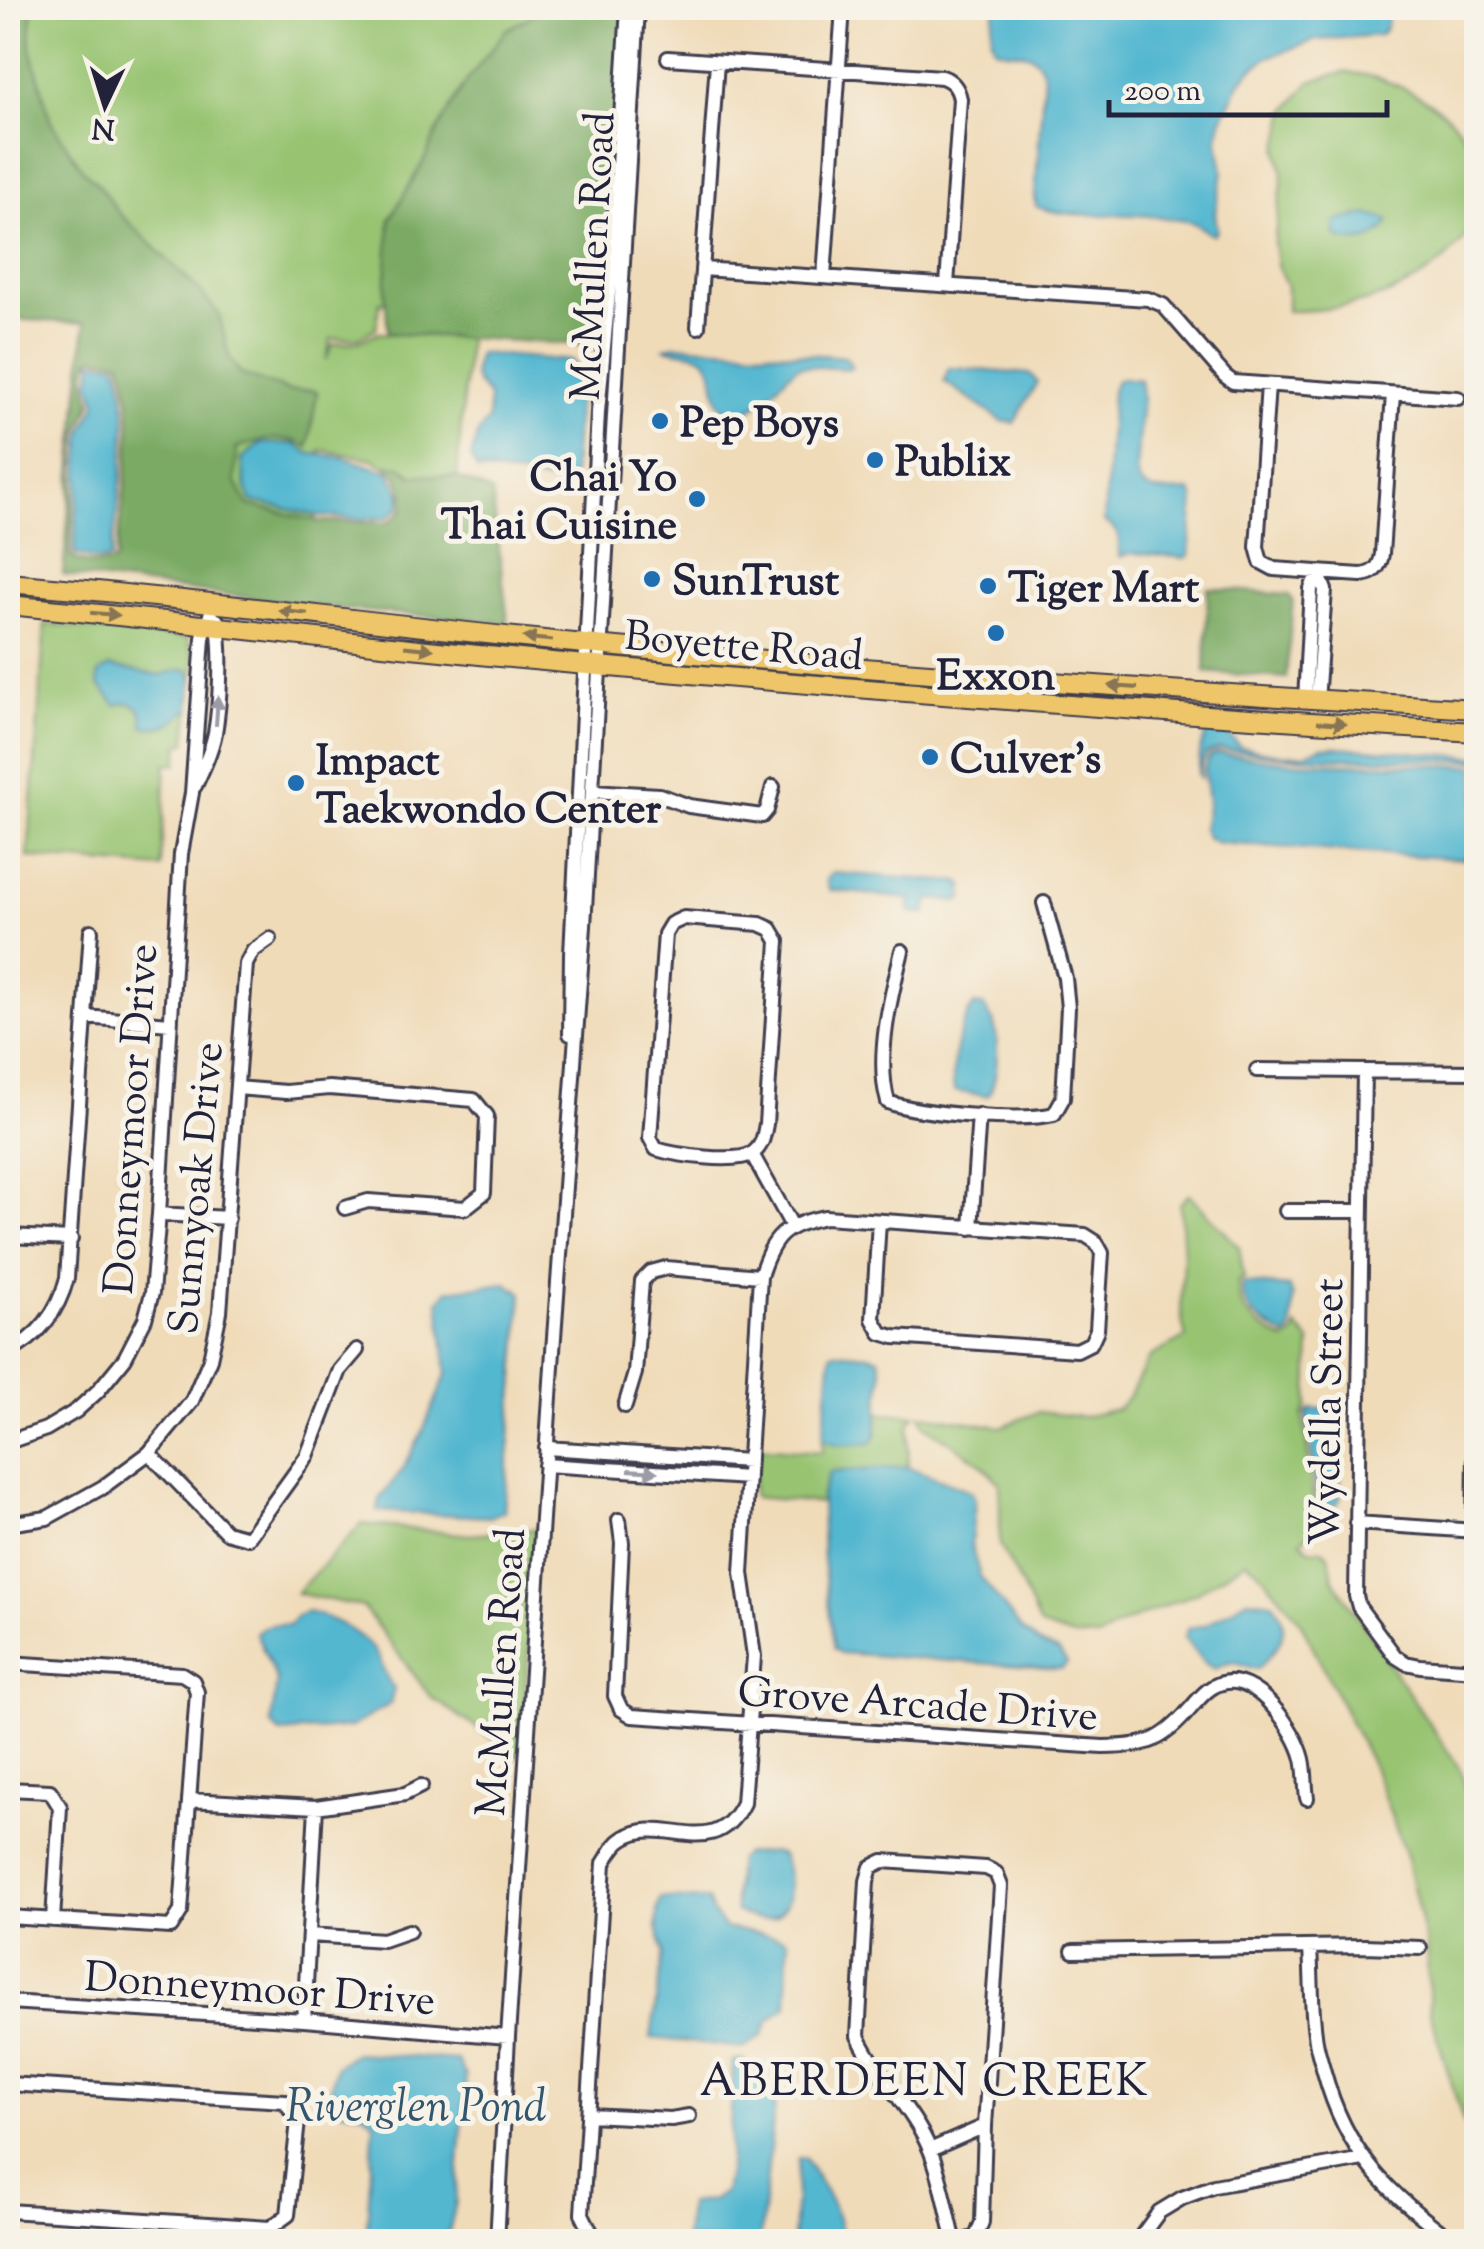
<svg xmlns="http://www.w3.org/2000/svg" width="1484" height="2249" viewBox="0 0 1484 2249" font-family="'Sorts Mill Goudy',serif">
<rect width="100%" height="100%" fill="#f7f3e8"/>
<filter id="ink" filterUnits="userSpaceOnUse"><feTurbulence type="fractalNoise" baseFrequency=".01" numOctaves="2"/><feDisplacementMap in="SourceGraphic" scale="20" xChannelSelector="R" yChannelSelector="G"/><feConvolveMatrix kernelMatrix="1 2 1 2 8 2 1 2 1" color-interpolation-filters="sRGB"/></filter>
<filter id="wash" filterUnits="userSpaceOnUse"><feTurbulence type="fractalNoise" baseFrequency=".0048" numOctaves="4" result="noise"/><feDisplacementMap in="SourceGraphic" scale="40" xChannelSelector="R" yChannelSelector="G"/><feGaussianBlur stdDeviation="2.25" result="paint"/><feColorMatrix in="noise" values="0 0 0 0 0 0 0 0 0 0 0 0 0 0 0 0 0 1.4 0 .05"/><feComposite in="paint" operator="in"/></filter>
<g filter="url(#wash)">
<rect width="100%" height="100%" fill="#f0dbb9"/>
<path fill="#98c472" stroke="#5d7356" stroke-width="2.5" d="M8,8H610L592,317L380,302L376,328L359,338L331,339L326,360L333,344L359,342L377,333L468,338L457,477L412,475L400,466L383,465L378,463L374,459L320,450L311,577L128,572L146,322L8,313Z
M1346,72C1388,76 1448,103 1468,142C1475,156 1476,171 1476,186C1476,203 1474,223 1465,238C1461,244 1454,250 1449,255C1406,297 1346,311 1287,311V287L1277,265L1274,243L1283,175L1278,150L1287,110L1311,81Z
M45,624L187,638L195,658L186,743L180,744L177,764H166L161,868L28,857Z
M1189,1194L1239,1247L1244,1278L1238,1281C1237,1317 1258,1324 1285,1341L1295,1334L1296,1326L1310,1341L1308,1405L1303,1415L1313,1496L1319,1508L1326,1509L1327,1518L1301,1541L1309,1549L1322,1550L1329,1555L1333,1579L1461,1771L1476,1833V2139L1463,2121L1430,2012L1426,1944L1406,1856L1374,1769L1299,1619L1259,1571L1246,1561L1196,1593L1121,1624L1098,1638L1073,1637L1040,1626L1022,1586L1000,1545V1483L979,1462L925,1425L920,1414L1001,1427L1038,1412L1083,1417L1117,1409L1130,1395L1150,1357L1186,1337C1177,1309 1183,1283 1183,1254C1182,1238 1181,1221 1180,1204Z
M878,1413L915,1415L909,1424L908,1467L881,1469L821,1497V1503L753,1497L756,1447L822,1452L823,1439L840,1445L876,1435Z
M362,1524L470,1535L536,1529L521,1758L431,1697L363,1607L296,1593Z"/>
<path fill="#7aaa64" stroke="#4e6650" stroke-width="2.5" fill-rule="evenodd" d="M8,8H32L30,45L51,122L83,170L99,185L118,212L198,289L219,314L229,357L241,374L289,391L312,390L317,392L308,447C284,433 261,439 237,448L235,481L248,505L319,521L388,523L403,510C406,493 400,472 383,465L400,466L412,475L457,477L492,492L508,623L343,609L63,575L85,323L8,319ZM93,357L120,361C141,412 121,504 116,559L112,563C98,564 79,564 70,555L78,433L92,402C86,387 82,368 93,357Z
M544,8H624L600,346L388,333L385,294L390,219L423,162L441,124L466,82L506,30Z
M1208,588L1289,595L1293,600L1286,678L1205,672Z"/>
<path fill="#52b7d0" stroke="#3a6c86" stroke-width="2.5" d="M995,8H1388C1388,18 1389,28 1380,35L1316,40L1266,58L1250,71L1241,81L1221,121L1219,131L1218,141L1223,172L1215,212L1217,231L1213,235C1203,230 1197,222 1186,221C1170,219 1154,216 1138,215C1112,214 1058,218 1036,206L1035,195L1044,74C1034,46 1019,55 996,49C987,36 994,22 995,8Z
M1367,214L1388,220L1389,223C1376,242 1357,245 1336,237L1335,223L1341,220Z
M675,345L846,357L852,367L849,369L804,366L797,367C781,379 757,414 736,413C708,413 721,369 703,357C692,350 676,352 665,348Z
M479,353L572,361L579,374L573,474L562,484L525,476L477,470L471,458L477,435L488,420L489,396C472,379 470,376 479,353Z
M93,361L117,364C136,413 117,505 111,559L99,560L74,554L82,433L97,402L90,384Z
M949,368L1031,374L1037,382L1014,423L1002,421L944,381Z
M1121,378L1140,380L1142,396L1136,470C1139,498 1168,491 1190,491L1194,498L1189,555L1186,558L1132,553L1119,557C1119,541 1121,529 1104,522L1112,392L1115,382Z
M260,443L294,444L311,454L342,457L389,472L401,494L400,507L387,518L360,519L320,516L251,501L246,488L242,459Z
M110,667L159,675L184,669L188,670L192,676L190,711H186C172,723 164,731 143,726C145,708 133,699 116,705L98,684L99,673Z
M1212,728L1224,729L1240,747L1284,755L1306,754L1321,747H1337L1476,757V761L1289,757L1220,749L1206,754L1200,769V777L1198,774L1201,746L1208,730Z
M1219,753L1289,762L1476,766V860L1263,846L1219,843L1208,839L1203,829L1208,802L1204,770L1209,757Z
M834,873L959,882L964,887L963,899L958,902L932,899L928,902L926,914L910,912V899L830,890L827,884V878Z
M974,1005L984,1006C984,1007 992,1020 993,1021C999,1038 999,1082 987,1096L954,1091C950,1063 958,1027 974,1005Z
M507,1283L515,1290L517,1288L522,1294L504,1511L490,1517L378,1511L380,1498L403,1469L422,1433L447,1373L439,1301L448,1290Z
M1242,1283L1289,1287L1293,1296L1291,1332L1286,1337C1262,1321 1242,1315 1242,1283Z
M834,1352L869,1355L879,1358L882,1373L876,1435L872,1443L840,1445L823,1439L831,1354Z
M1311,1409H1334L1340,1418V1499L1336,1505L1322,1504L1317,1495L1307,1414Z
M908,1467L971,1491L975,1499L971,1545L980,1576L1022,1630L1040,1644L1058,1651L1067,1663L1062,1669L841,1653L834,1649L823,1560L821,1497L830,1472Z
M1248,1599L1273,1602C1295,1630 1277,1649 1258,1669C1249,1669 1248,1666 1240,1663C1232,1660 1222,1666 1215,1669L1205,1663L1184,1637L1188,1628L1205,1625Z
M306,1612C330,1615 370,1637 380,1660C386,1674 384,1675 394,1689L390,1704L351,1727L280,1733L271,1724L277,1681L256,1633C265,1624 276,1624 289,1625L297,1616Z
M772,1852L782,1855C799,1895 786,1936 736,1912L734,1897L738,1860L745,1854Z
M661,1898L708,1900L712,1912L725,1928L781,1937L788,1940L787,2006L769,2020L762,2036L744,2048L651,2038L663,1951L657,1927V1909Z
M355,2053L457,2060L466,2076L456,2202L447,2241H366L374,2122L363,2113L340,2110L328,2100L336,2066Z
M742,2060L753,2069L775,2103L760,2240L685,2241L688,2204L713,2200L724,2192L729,2167L733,2061Z
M798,2158H805C819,2183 843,2213 841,2241H793Z"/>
</g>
<g filter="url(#ink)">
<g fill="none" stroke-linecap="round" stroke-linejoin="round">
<defs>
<path id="minor" d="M668,58L942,77C953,81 958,88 960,99L947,285
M702,269L1148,299L1163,305L1225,376L1233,382L1458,398
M824,277L843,8
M698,327L717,62
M1268,385L1257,547L1261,562L1274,569L1361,575C1374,574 1380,567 1382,554L1393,394
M1305,700L1311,589L1318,572
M1317,701L1325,590L1318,572
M195,786C203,769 211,752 215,733C220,704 223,649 217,620
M592,791L659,795L689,806L762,816L767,810L773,787
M684,918L760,924L771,929L778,941L766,1124C764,1134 763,1146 753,1153C736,1164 675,1155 656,1149L650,1138L665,934L671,924Z
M902,951C891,995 875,1058 888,1102C919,1114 1022,1122 1054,1114L1063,1098L1068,1008L1065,978L1044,903
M85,1017L170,1024
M570,1034L571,954L598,412L612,260L628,8
M1257,1070L1476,1072
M1364,1072L1356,1596L1359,1607L1395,1656L1406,1663L1420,1666L1476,1670
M237,1088L286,1092L329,1088L474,1100L487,1116L484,1193L465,1208L368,1201L345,1208
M752,1154L792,1226
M1286,1211H1360
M159,1214L228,1218
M971,1228L979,1115
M8,1236L71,1239
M8,1352C39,1337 58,1312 67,1278L91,931
M625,1406L635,1373L642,1281L651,1272L666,1268L760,1276
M8,1442L46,1429L76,1411L98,1391L125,1358L145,1319L152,1293L159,1214L181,854L192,793L203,638L214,602
M546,1448L749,1461
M149,1453L226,1532L248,1538L307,1456L340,1370L357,1350
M545,1465L748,1478
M619,1520L622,1543L615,1696L621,1709L632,1716L1103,1747C1146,1746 1161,1743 1190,1709C1198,1700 1207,1688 1219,1684C1255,1670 1296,1730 1303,1759C1306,1772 1305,1785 1307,1798
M1356,1523L1476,1531
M8,1524L47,1518L103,1487L149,1453L192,1401L210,1359L220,1312L246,964L253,951L270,939
M1474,1531L1476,1374
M8,1663L182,1674L193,1681L197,1692L181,1911L171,1927L8,1917
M8,1789L50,1791L60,1807L53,1920
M189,1800L316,1807L405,1794L421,1786
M310,1935L383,1940L409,1931
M1310,1949C1312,1977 1311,2006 1315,2034C1316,2047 1321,2060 1324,2072C1347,2156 1387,2191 1454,2242
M1073,1951L1365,1946L1420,1948
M8,2002L304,2020L508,2037
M304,2020L316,1807
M8,2084L285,2101L298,2121L288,2215L270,2228L8,2211
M588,2115L671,2119L689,2116
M930,2150L985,2126
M591,2232L582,2214L604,1863C610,1854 614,1844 624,1838C665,1813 713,1864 743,1803L754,1656L742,1573L760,1276C773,1236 784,1225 825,1217L1085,1235L1096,1242L1102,1253L1097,1330L1091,1343L1077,1350L894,1337L881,1333L873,1319L879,1221
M497,2242L508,2037L553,1351L584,926L638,8
M955,2242C947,2212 942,2178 930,2150C913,2108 877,2077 858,2036L867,1881L871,1867L883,1861L986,1868L996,1873L1001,1886L985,2126L982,2222L976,2237L960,2242
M1137,2242L1159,2212L1182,2198L1214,2186L1363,2159"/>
<path id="major" d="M8,583C194,598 378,624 564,642C868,671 1172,691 1476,709
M8,605C193,622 378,647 564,663C868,690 1172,715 1476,732"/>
</defs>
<use href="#minor" stroke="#413e4e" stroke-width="18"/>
<use href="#major" stroke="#413e4e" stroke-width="22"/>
<use href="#minor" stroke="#fff" stroke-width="12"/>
<use href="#major" stroke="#eec569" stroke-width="18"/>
</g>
<defs><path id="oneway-solid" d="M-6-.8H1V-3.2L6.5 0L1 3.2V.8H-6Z" transform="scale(2.5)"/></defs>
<g fill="#887452">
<use href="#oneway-solid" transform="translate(293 612) rotate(-173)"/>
<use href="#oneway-solid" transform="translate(105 614) rotate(5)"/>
<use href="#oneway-solid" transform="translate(538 639) rotate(-174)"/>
<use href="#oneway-solid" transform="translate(419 648) rotate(6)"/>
<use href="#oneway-solid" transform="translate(1123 687) rotate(-176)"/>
<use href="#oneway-solid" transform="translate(1332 723) rotate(4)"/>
</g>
<g fill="#9c9ca7">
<use href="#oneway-solid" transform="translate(217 711) rotate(-86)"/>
<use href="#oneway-solid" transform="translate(643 1471) rotate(4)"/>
</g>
</g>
<g fill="#1f6fb2" stroke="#f7f3e8" stroke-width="4">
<circle cx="660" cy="421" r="10"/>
<circle cx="875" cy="460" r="10"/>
<circle cx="697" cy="499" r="10"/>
<circle cx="652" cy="579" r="10"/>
<circle cx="988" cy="586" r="10"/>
<circle cx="996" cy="633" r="10"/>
<circle cx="930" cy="757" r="10"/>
<circle cx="296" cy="783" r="10"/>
</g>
<g text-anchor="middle" stroke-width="10" stroke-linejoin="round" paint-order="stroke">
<g font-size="42" fill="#22223b" stroke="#f7f3e8">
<text transform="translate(591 256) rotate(-87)" y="15">McMullen Road</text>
<text transform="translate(744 644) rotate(5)" y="15">Boyette Road</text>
<text transform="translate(129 1119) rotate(-86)" y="15">Donneymoor Drive</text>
<text transform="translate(194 1188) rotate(-85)" y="15">Sunnyoak Drive</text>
<text transform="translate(1325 1412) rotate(-89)" y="15">Wydella Street</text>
<text transform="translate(499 1672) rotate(-86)" y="15">McMullen Road</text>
<text transform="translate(918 1702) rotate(4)" y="15">Grove Arcade Drive</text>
<text transform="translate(260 1987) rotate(4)" y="15">Donneymoor Drive</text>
</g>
<g font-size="42" font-weight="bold" fill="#22223b" stroke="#f7f3e8" text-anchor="start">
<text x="680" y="436">Pep Boys</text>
<text x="895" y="475">Publix</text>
<text x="677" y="490" text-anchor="end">Chai Yo<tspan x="677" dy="48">Thai Cuisine</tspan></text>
<text x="672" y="594">SunTrust</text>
<text x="1008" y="601">Tiger Mart</text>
<text x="996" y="689" text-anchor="middle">Exxon</text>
<text x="950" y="772">Culver's</text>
<text x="316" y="774">Impact<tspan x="316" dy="48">Taekwondo Center</tspan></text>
</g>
<g font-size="45" letter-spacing="2.5" fill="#22223b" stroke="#f7f3e8">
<text x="925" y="2095">ABERDEEN CREEK</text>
</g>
<g font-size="45" font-style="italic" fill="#33566f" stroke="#f7f3e8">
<text x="416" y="2120">Riverglen Pond</text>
</g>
</g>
<rect width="1484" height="2249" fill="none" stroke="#f7f3e8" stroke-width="40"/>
<g transform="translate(105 105) rotate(184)" stroke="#f7f3e8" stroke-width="8" paint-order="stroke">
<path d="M0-8L18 38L0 25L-18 38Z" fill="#22223b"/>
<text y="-15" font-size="28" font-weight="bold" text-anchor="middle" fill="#22223b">N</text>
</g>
<path d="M1109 100v15h278v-15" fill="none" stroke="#22223b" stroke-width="5"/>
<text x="1124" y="100" font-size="30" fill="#22223b" stroke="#f7f3e8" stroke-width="8" paint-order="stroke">200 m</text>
</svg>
